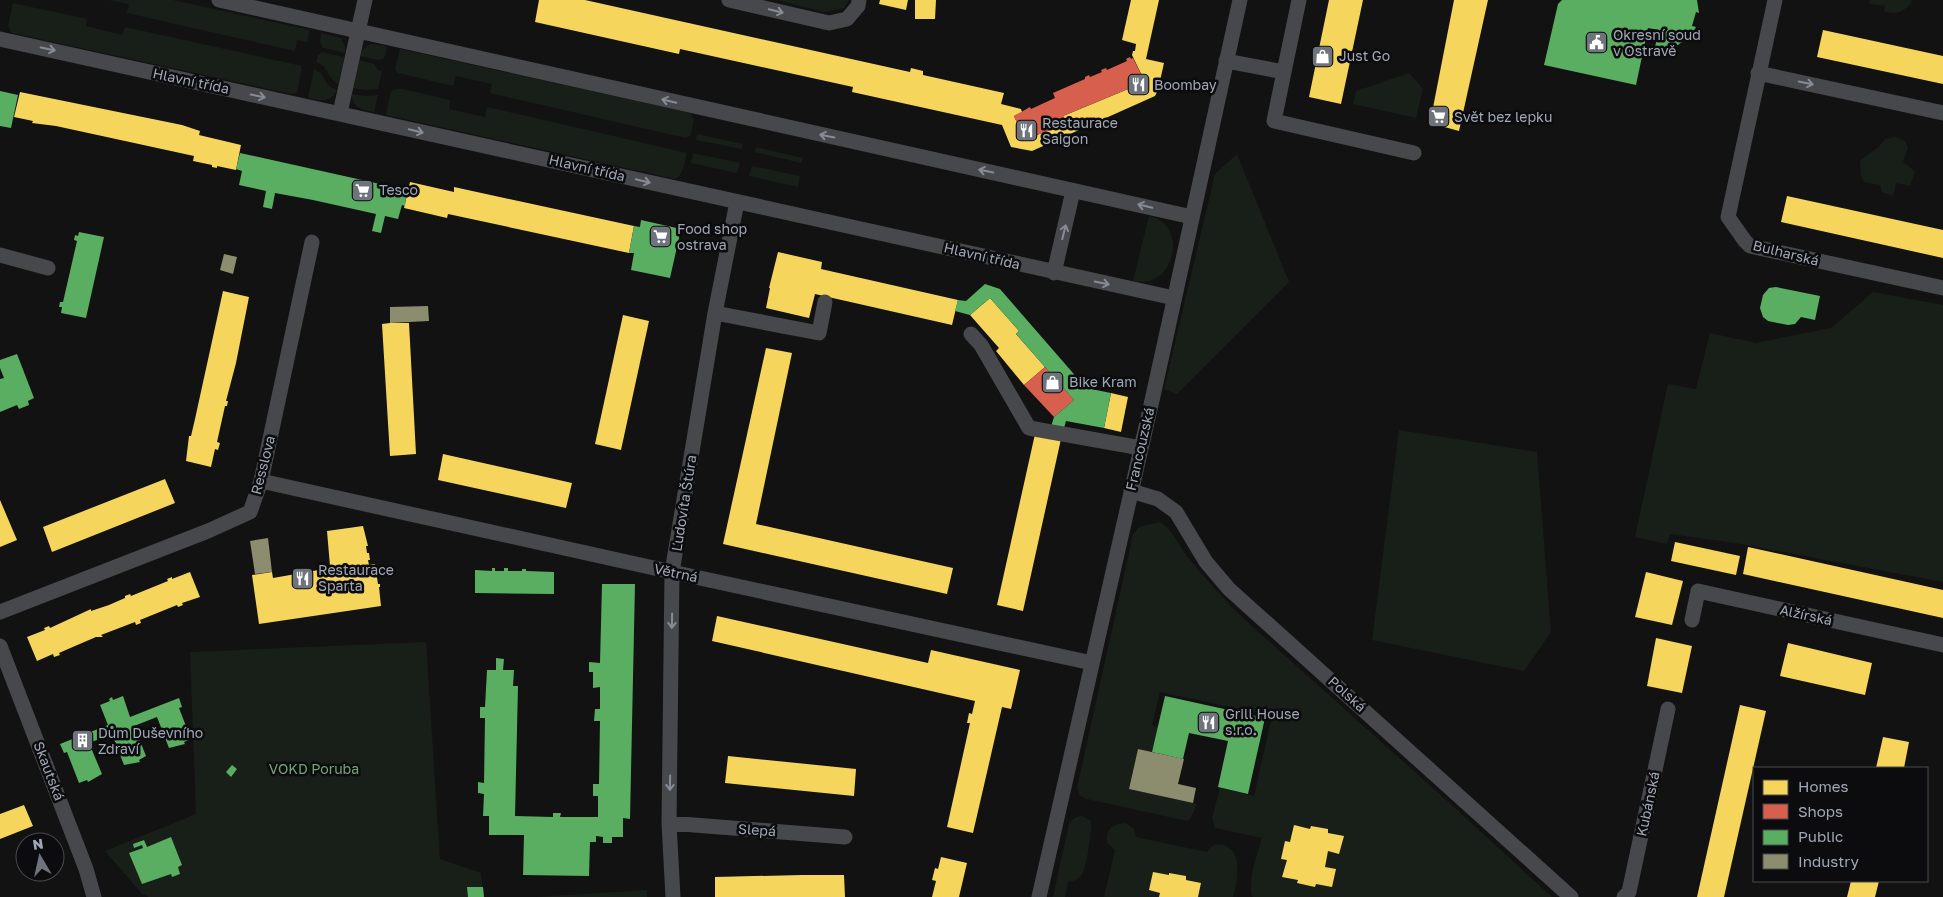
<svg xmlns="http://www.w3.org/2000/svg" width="1943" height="897" viewBox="0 0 1943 897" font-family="'Golos Text',sans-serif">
<rect width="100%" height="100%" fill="#121212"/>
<path fill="#181f19" d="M108,0H173L310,30L307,42L297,40L295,51L127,13L129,4Z
M777,0H849L844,8L824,12Z
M1869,0H1912L1911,4C1902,12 1896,16 1884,11L1885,6L1870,4Z
M13,3L87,19L86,26L122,35L125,27L302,66L297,93L292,94L12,33L8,26Z
M321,33L341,38L345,46V53L323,48L320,42Z
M370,44L387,46L385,56L383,59L378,60L360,56L363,49Z
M400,49L690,113L694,119L691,135L686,138L490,93L492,84L456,76L453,86L398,73L395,70Z
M322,52L344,57L338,84C327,79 330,67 316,62L318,55Z
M359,60L374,64L378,70L382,71L378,89L366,90L352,88Z
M314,69C326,74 323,85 337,90C331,103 320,101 308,98Z
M1409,73L1423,89L1416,118L1353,104L1356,91Z
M397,89H403L450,100L449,109L485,117L487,107L687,153C684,162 684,175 675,179L386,115L391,91Z
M352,94L365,96L378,95L374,112C362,110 352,108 352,94Z
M697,134L743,144L742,149L696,140Z
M1895,137L1904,140L1908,147L1903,162L1915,171L1910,186L1896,183L1893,196L1882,192L1880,185L1864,182L1861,175L1860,161C1869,153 1879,149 1885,139Z
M756,147L803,158L801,163L755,152Z
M693,153L740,163L737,173L691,163Z
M1237,154L1289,282L1177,394L1164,389L1215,174Z
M752,166L800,176L798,187L749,176Z
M1149,216C1189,224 1176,290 1133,281Z
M1873,292L1943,305V582L1735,543L1670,534L1667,544L1635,537L1668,384L1696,389L1710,333L1756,343L1831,328Z
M1399,430L1537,452L1551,632L1524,671L1372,640Z
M1160,522C1174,531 1177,543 1187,556C1205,578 1224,600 1245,620L1454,807L1552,897H1253C1246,885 1258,852 1262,838L1215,828L1212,818L1220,788L1254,796L1272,716L1160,692L1152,725L1158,727L1152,752L1138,749L1129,789L1197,804L1191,818L1187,821L1087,799L1080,796L1077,788L1133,535L1139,527Z
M426,642L440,859L481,873L484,897H149L142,894L105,851L196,814L190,652Z
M1082,816L1091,821C1092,831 1087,865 1082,874C1079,880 1074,881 1068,882L1065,897H1053L1069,824L1074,818Z
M1126,823L1134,829L1136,837L1207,852C1216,837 1235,846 1237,862C1239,874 1236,885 1233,897H1104L1115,850L1107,843C1105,829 1112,824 1126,823Z
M647,890V897H536Z"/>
<path fill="#f6d55c" d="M539,0H585L910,72L911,68L923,71V75L1004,93L1001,104L1021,109L1022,112L1014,116L1025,140L1066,123L1063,116L1145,82L1132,55L1133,51H1135L1136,44L1122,40L1131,0H1159L1146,59L1164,63L1158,90L1155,96L1032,151L1011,147L1002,125L852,92L853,87L680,49L679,54L535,22Z
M880,0H908L906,10L879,4Z
M915,0H936L935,19H915Z
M1329,0H1363L1341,104L1309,97Z
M1454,0H1488L1459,131L1430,123Z
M1823,30L1943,56V84L1817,57Z
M20,92L182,125L200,131L199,135L241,145L236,170L217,166V168L212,167V165L193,161L194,156L56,126L32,123L33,121L14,117Z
M410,182L454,192V187L634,226L629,253L448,214L447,218L404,208Z
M1787,196L1943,230V258L1781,222Z
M778,252L822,262L821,269L958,300L952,325L815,294L809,318L766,308L770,288H769Z
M223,291L249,297L236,363L226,401H228L227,406H225L217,442L220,443L218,450L215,449L211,467L186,461L189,436H191L195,419Z
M990,298L1019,331L1016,334L1045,367L1024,385L996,351L999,348L970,315Z
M623,315L649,321L621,450L595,444Z
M390,323H409L416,454L390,456L382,324Z
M766,348L792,353L756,524L953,568L947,594L723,544Z
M1111,393L1128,397L1121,432L1104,428Z
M1035,434L1061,439L1023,611L997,605Z
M443,454L572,483L566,508L438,480Z
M165,479L175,503L52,552L43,527Z
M0,500L17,540L0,547Z
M363,526L368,546H366L367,553H369L370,560H368L369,565L375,564L378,584H380V587H379L381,606L259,624L252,575L272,572L273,578L330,568L331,570H333L332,566H330L327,531Z
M1675,542L1740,556L1736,575L1671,561Z
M1748,547L1943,590V618L1743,574Z
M190,572L200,597L182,603L183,605L178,607L177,605L140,620L141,623L136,625L135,622L101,635L103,637H96L75,646L59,653L60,655L54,657L53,654L37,661L27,637L45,630L44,628L49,626L50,628L91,609V611L109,605L125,598V596L130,594L131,596L168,581L167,579L172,577V579Z
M1646,572L1683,581L1672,625L1635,617Z
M717,616L928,663L931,650L1020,670L1011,709L1002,707L973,833L947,827L970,723H967L969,713L972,714L975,701L712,641Z
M1656,638L1692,646L1682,693L1647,686Z
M1788,643L1872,663L1865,695L1780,676Z
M1740,705L1766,711L1724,897H1697Z
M1883,737L1909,742L1904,768H1876Z
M728,756L856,769L854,796L725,783Z
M24,805L33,826L0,839V814Z
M1294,825L1310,829L1311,826L1328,829V833L1344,836L1339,854L1328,851L1325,867L1336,869L1332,887L1316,884L1315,887L1297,883L1298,880L1282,877L1287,860L1281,859L1285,841L1290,842Z
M941,857L967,863L959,897H932L936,881L932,880L935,868L938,869Z
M1153,872L1169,875V873L1186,876V880L1201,883L1198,897H1159L1160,893L1149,890Z
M802,875H844L845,897H715V877Z
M1851,881H1879L1875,897H1847Z"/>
<path fill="#d6604d" d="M1130,57L1131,59L1133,58L1145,82L1063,116L1066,123L1025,140L1014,116L1030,107L1031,109L1055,98L1053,93L1085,79V77L1089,75L1090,77L1102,72L1101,70L1106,68L1107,70L1127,61L1126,59Z
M1045,367L1074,400L1054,417L1024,385Z"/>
<path fill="#5aae61" d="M1562,0H1697L1699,13L1696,12L1692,26L1696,27L1692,34L1678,45L1670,47H1655L1659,30L1648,28L1636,85L1544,65L1558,4Z
M0,91L18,95L11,128L0,126Z
M240,153L407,190L405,206L402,205L398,219L385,216L381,233L372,231L376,214L313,200L275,193L272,209L263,207L266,191L239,185L242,171L236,169Z
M641,220L681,229L670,278L631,270L634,253H629L634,226L640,227Z
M79,232L104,237L86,318L61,313L62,307H59L60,302H63L77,241L74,240L75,235L78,236Z
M985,284L1000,289L1086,388L1111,393L1104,428L1066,421L1061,439L1048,436L1054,417L1074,400L1016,334L1019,331L990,298L970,315L955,311L958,300L966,301Z
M1776,287L1820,296L1815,320L1801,317L1795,324L1788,325L1768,321L1763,317L1760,308L1763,295L1769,288Z
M17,354L34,398L28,401L29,405L19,409L17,405L0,412V379L4,378L0,368V360Z
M492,568H495V571H504V568H508V571H522V569H526V571L554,572V594L475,593V570L492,571Z
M602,584H635L630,819L623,818V837H612V843H603V837L596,836V842H590L589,876L523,875L524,835H489V816H483L484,794L478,793V782L484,783L485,718H480V707H485L487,670H496V658L504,659L503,670H514L513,686H518L515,816L553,817V813H561L560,817H598V796H593V784H599L600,721H594L595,709H600V687L593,688V672H589V662L600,663Z
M123,696L130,717L179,698L182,707L179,708L191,739L184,742L185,744L169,748L157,717L134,726L146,756L139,760L140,762L124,765L112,734L89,743L102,774L88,782L87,780L79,783L67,752L64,753L60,744L108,725L100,705L110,701L109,699L112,697L113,700Z
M1165,696L1265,718L1248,794L1218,787L1228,741L1189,733L1183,759L1152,752Z
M232,765L237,769L231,777L226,772Z
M171,837L182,865L178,867L180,874L172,877L171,874L142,884L129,853L143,848L142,845L134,848L133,844L144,840L147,847Z
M467,887H483L484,897H468Z"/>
<path fill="#8c8c6e" d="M224,254L237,257L233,274L220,270Z
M428,306L429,321L390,323V307Z
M268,538L272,572L255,574L250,541Z
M1138,749L1184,759L1178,784L1196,788L1193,803L1129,789Z"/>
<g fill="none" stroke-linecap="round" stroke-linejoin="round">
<path stroke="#46484b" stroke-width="15" d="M219,0L1192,217
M729,0L829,23L847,19L858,6L859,0
M1775,0L1728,217L1745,241L1750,246L1943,288
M0,39L1174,298
M1226,61L1284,72L1274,121L1414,153
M1284,72L1299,0
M1758,73L1943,113
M340,113L365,0
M0,255L48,268
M1054,273L1073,191
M715,313L819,333L825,302
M971,334L981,345L1029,428L1141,448
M261,481L672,572L1092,663
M1131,491L1158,499L1176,512L1206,562L1229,589L1571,897
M0,612L208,531L250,512L261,481L312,242
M1692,620L1698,591L1943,645
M0,646L86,869L94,897
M669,823L845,837
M673,897L669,823L672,572L715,313L737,202
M1039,897L1153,396L1240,0
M1624,897L1629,892L1668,709"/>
</g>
<defs><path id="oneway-shaft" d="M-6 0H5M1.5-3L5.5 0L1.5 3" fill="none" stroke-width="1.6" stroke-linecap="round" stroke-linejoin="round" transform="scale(1.25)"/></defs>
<g stroke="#868b95">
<use href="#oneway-shaft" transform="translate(776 11) rotate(13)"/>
<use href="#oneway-shaft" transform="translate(48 49) rotate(12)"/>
<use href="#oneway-shaft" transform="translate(1806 83) rotate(12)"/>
<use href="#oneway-shaft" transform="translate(258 96) rotate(12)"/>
<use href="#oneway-shaft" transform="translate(669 101) rotate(-167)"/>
<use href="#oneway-shaft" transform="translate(416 131) rotate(13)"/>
<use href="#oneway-shaft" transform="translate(827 136) rotate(-168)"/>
<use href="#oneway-shaft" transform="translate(986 171) rotate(-168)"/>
<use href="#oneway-shaft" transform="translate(643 181) rotate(13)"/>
<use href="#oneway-shaft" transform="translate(1145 206) rotate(-167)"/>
<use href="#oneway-shaft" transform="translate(1064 232) rotate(-76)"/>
<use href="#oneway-shaft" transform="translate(1102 283) rotate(12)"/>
<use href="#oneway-shaft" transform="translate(672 621) rotate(91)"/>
<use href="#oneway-shaft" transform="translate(670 783) rotate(91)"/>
</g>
<defs>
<symbol id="civic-square" viewBox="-11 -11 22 22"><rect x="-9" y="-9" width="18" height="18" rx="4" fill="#6f747c" stroke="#0c0c0e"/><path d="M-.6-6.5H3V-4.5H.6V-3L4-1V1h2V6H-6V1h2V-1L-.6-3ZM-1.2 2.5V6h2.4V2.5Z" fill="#fff"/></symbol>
<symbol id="shop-square" viewBox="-11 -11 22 22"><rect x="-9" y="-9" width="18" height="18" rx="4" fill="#6f747c" stroke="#0c0c0e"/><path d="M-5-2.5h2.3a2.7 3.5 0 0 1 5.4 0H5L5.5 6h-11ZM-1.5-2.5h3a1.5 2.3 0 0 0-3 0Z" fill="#fff"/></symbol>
<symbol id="restaurant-square" viewBox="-11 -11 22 22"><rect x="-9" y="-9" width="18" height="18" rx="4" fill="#6f747c" stroke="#0c0c0e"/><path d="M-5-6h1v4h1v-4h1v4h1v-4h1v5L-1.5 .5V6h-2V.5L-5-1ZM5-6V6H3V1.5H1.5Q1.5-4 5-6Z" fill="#fff"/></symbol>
<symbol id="supermarket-square" viewBox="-11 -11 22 22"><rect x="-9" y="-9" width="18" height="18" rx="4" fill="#6f747c" stroke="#0c0c0e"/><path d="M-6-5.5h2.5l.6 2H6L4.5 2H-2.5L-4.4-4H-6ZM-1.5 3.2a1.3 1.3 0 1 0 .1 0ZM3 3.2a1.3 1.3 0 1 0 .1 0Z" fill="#fff"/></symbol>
<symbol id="building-square" viewBox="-11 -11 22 22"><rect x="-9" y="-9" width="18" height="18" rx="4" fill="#6f747c" stroke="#0c0c0e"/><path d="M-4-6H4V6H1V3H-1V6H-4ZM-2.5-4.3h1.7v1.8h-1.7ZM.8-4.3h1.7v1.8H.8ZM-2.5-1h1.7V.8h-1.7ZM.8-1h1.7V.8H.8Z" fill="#fff"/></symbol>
</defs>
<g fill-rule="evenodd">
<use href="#civic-square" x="1584" y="30" width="25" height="25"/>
<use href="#shop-square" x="1310" y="44" width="25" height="25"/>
<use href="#restaurant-square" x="1126" y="72" width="25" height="25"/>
<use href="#supermarket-square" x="1426" y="104" width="25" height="25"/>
<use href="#restaurant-square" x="1014" y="118" width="25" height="25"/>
<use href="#supermarket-square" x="350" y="178" width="25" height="25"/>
<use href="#supermarket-square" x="648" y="224" width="25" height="25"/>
<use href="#shop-square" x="1040" y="370" width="25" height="25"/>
<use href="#restaurant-square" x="290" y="566" width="25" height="25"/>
<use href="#restaurant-square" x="1196" y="710" width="25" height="25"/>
<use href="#building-square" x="70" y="728" width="25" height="25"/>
</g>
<g text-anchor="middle" stroke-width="5" stroke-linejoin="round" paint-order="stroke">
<g font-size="14" fill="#a1a8b5" stroke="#0c0c0e" text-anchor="start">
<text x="1613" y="40">Okresní soud<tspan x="1613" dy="16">v Ostravě</tspan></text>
<text x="1339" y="61">Just Go</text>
<text x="1154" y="90">Boombay</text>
<text x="1454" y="122">Svět bez lepku</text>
<text x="1042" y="128">Restaurace<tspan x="1042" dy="16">Saigon</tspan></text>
<text x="379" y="195">Tesco</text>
<text x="677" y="234">Food shop<tspan x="677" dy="16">ostrava</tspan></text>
<text x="1069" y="387">Bike Kram</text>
<text x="318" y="575">Restaurace<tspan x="318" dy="16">Sparta</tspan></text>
<text x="1225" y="719">Grill House<tspan x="1225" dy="16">s.r.o.</tspan></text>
<text x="98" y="738">Dům Duševního<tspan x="98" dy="16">Zdraví</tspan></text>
</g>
<g font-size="14" fill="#a1a8b5" stroke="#0c0c0e">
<text transform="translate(191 81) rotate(12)" y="5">Hlavní třída</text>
<text transform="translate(587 168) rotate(13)" y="5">Hlavní třída</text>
<text transform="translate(1786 253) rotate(14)" y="5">Bulharská</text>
<text transform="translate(982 256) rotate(13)" y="5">Hlavní třída</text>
<text transform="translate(1140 449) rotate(-77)" y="5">Francouzská</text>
<text transform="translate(263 465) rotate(-76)" y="5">Resslova</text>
<text transform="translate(684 503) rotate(-81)" y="5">Ľudovíta Štúra</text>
<text transform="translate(676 573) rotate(12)" y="5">Větrná</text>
<text transform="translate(1806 615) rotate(12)" y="5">Alžírská</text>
<text transform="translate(1347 694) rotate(42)" y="5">Polská</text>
<text transform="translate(49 771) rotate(69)" y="5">Skautská</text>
<text transform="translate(1648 804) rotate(-78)" y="5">Kubánská</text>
<text transform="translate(757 830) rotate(4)" y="5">Slepá</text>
</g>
<g font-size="14" fill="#76a377" stroke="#0c0c0e">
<text x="314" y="774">VOKD Poruba</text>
</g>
</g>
<rect x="1753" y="767" width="175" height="115" fill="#0c0c0e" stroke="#484a51"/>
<rect x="1763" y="780" width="25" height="15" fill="#f6d55c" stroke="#484a51"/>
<text x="1798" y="792" font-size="15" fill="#a1a8b5">Homes</text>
<rect x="1763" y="804" width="25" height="15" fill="#d6604d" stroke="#484a51"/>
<text x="1798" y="817" font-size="15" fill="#a1a8b5">Shops</text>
<rect x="1763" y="830" width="25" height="15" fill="#5aae61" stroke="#484a51"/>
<text x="1798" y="842" font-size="15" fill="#a1a8b5">Public</text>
<rect x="1763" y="854" width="25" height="15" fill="#8c8c6e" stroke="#484a51"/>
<text x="1798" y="867" font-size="15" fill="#a1a8b5">Industry</text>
<g transform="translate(40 857) rotate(351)"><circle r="24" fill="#0c0c0e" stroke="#484a51"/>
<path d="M0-4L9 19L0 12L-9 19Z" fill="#6f747c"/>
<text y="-8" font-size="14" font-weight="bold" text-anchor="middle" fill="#a1a8b5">N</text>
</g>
</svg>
